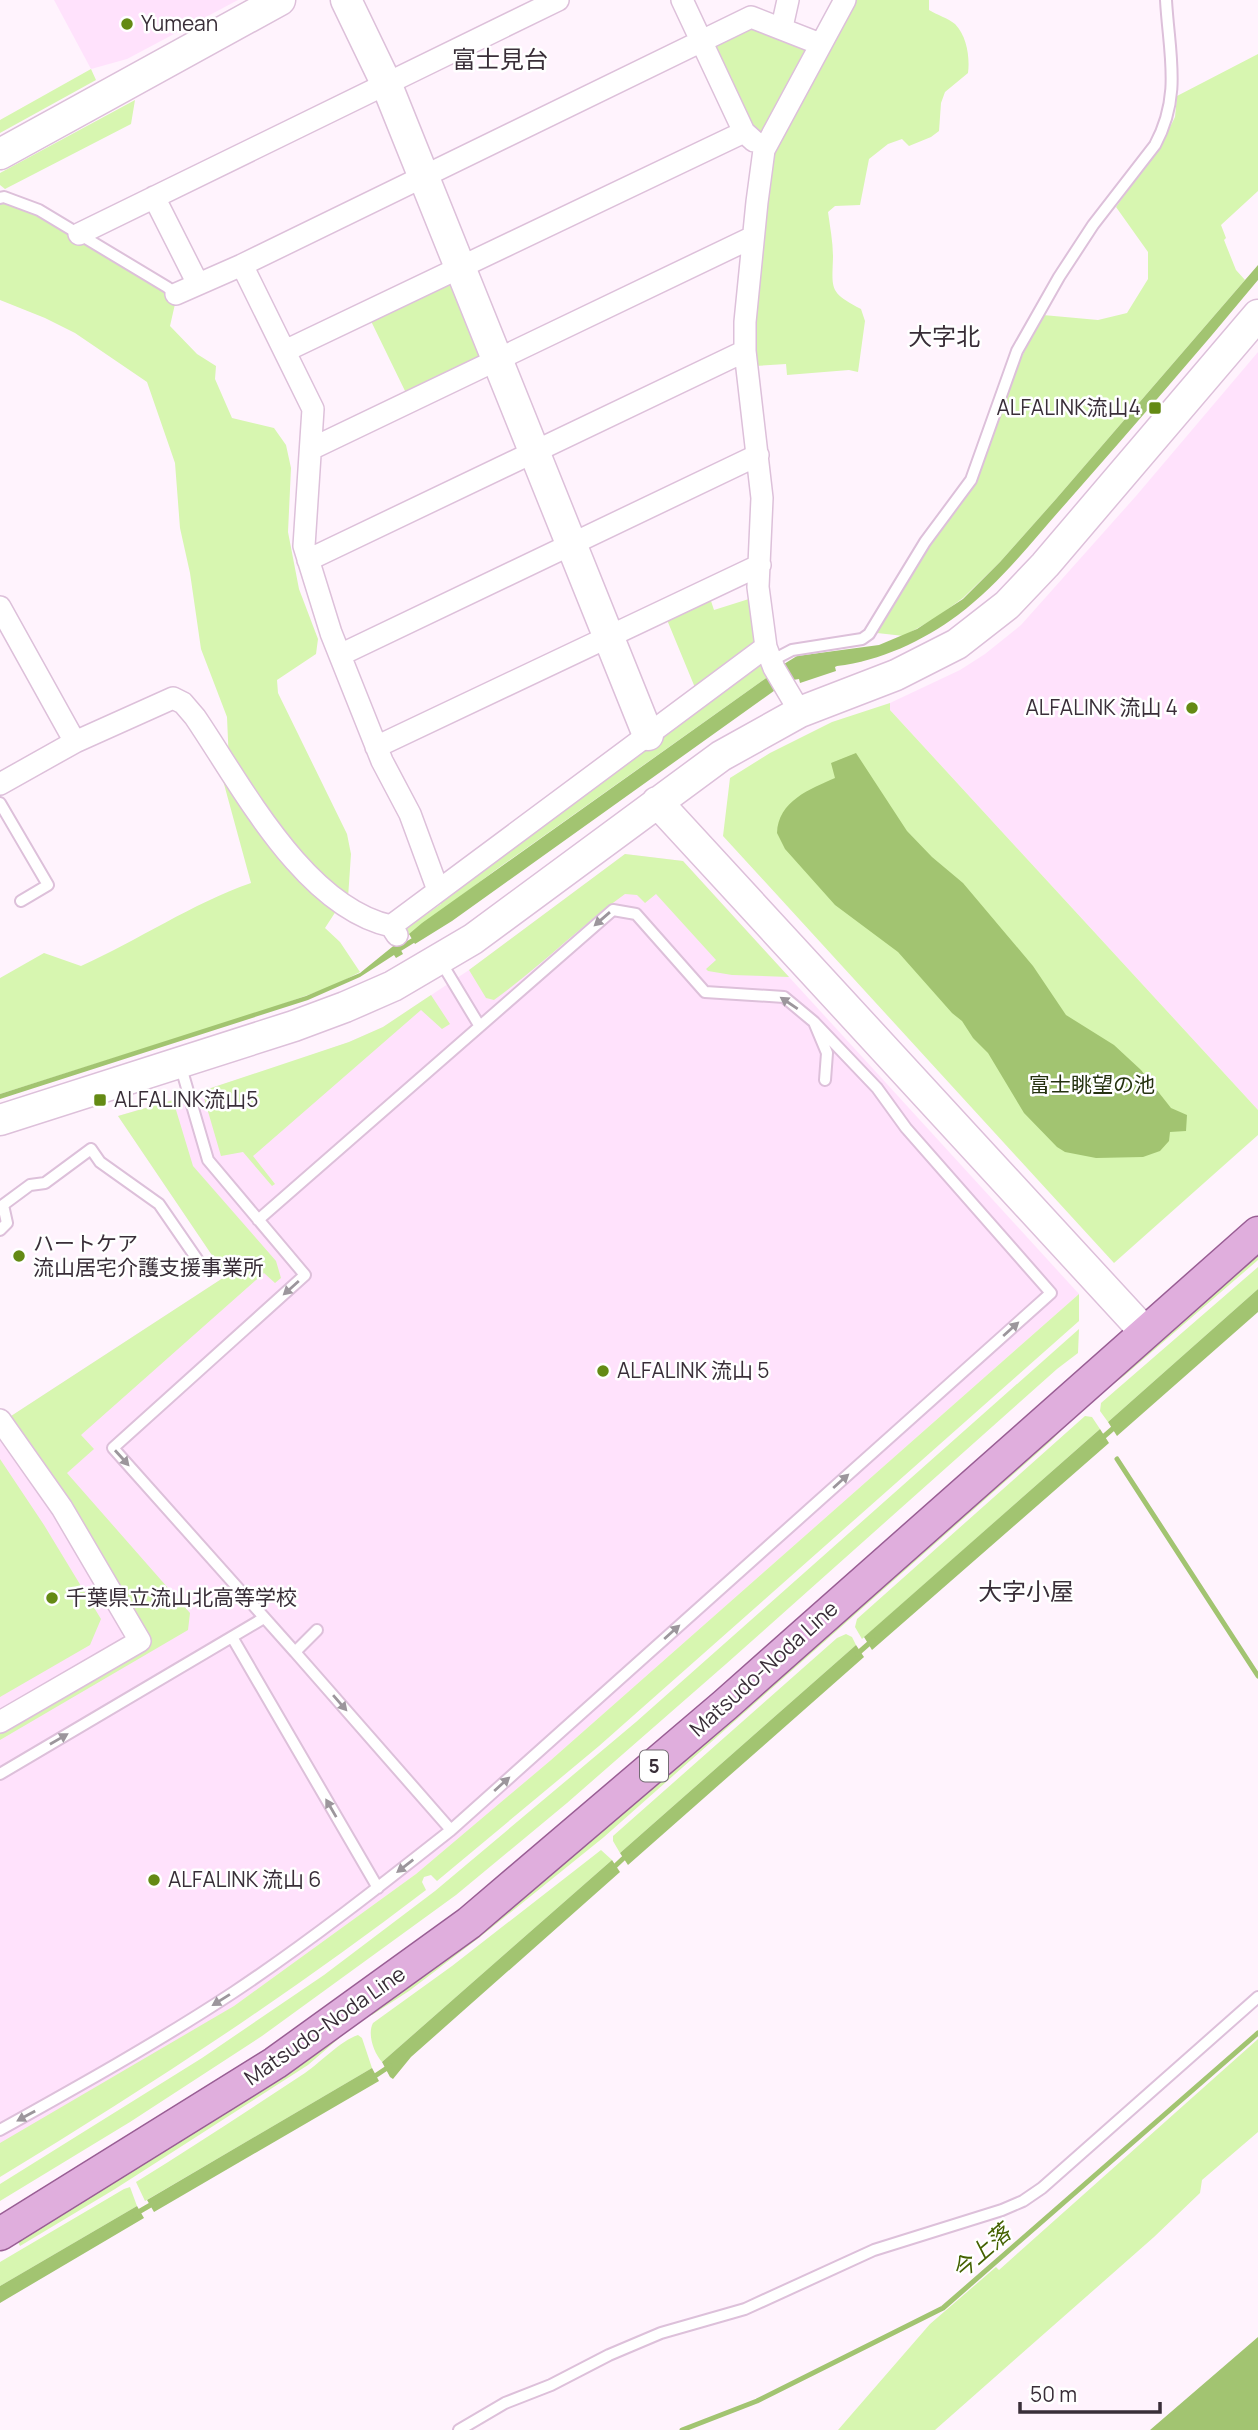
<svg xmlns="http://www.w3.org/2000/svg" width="1258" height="2430" viewBox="0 0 1258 2430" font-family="Manrope,'Noto Sans JP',sans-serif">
<rect width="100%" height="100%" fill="#fff3fd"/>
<path fill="#ffe2fc" d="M54,0H238L127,59L91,69Z
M1258,352V1110L890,710V703L960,670L985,654L1021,625L1136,496Z
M625,854L683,861L1079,1294L551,1760L416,1874L234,2006L0,2154V1733L151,1645L99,1550L8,1418L226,1276L118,1116L272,1069L349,1042L383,1027L469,970Z
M0,1437L48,1503L123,1632L122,1643L0,1714Z"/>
<path fill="#d7f6b0" d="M852,0H929V10C937,15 948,18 955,24C967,36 970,58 968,73L945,92L941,103L939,131L931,137L909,146L902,139L888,144L869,159L860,205L835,206L828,212C830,227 833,242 833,257C832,290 829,292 861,309L865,321L858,372L849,370L787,375L786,364L755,366V319L769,168L774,150Z
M748,26L807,50L766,132L752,130L715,48L718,40Z
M1258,54V191L1221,225L1226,238L1224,240L1236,270L1245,280L1056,499L1000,562L963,598L937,617L904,636L877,633L896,593L969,491L981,469L1019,362L1043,315L1098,320L1127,313L1148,279V252L1116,207L1164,139L1175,117L1177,96Z
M91,69L96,80L0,133V120Z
M135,100L131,124L5,189L0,185V173Z
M0,201L42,216L163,289L178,302L175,304L170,326L197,354L216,366L215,379L232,418L274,428L286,445L291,468L288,532L299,589L318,639L316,654L277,680L278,693L347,834L351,854L348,898L306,863L229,763L227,717L201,649L190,573L180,528L175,463L147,382L75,333L45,318L0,300Z
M448,283L454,285L480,350L478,358L406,393L370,319Z
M709,595L714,610L752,598L755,640L753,646L696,690L665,615Z
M755,666H762L769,676L497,869L407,936L403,931L441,904L440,901Z
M890,703V710L1258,1110V1135L1114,1263L723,836L730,778L770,753L832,722Z
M218,762L338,908L325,928L340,942L360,972L333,986L269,1009L0,1094V978L44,953L81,966C139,940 191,904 251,883Z
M625,854L683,861L789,977L732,975L708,971L706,969L716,960L656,894L645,903L637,895L625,894C579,927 540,967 494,1000L486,998L469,970Z
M431,995L450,1024L442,1029L421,1010L253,1156L275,1184L272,1186L243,1152L221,1156L202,1091L349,1042L383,1027Z
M173,1100L193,1166L276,1261L281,1278L275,1283L264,1273L81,1435L94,1449L67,1473L190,1613L188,1630L0,1740V1733L151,1645L99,1550L8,1418L226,1276L118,1116Z
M1258,1251V1260L1124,1376L1097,1396Z
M1258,1267V1289L1108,1422L1100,1411L1101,1403Z
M1079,1294V1321L599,1746L437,1881L431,1875L424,1877L422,1882L426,1890C290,1994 147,2088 0,2177V2143L234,2006L416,1874L551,1760Z
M1079,1329L1078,1353L1057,1369L726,1664L567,1803L456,1895L262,2036L130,2122L0,2201V2184L202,2058L324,1975L435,1891L636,1722Z
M1080,1411L1051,1441L604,1837L480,1937L409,1991L372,2015L370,2014Z
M1085,1416L1092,1417L1100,1429L862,1639L855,1627L857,1619Z
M0,1459L44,1525L101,1619L90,1645L0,1697Z
M846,1634L852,1637L856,1645L620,1853L613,1841V1836L837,1638Z
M601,1850L612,1860L382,2062C374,2053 367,2034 373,2023L452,1966Z
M352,2027L308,2065L115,2189L20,2246L17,2240L138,2168Z
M358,2035L362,2038L372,2068L145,2201L136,2182C193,2147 249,2110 305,2073C321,2062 340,2041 358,2035Z
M1258,2039V2132L1202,2180L1200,2193L1154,2237L935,2430H838L930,2324L996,2267L999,2270Z
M130,2187L137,2206L0,2286V2262L124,2189Z"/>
<path fill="#a2c471" d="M1258,265V280C1196,355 1132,428 1068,501C1033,540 1000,584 958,615C923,641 880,661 837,666L835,667L836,671L800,683L799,679L793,680L784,664L797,656L879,645L917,629L963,599L1000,562L1056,499Z
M769,676L778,688L452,921L415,944L409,934L422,923Z
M856,753L907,831L932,857L963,883L1033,966L1066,1015L1114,1045L1141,1070L1171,1108L1187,1115L1186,1131L1170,1132L1169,1141L1160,1151L1143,1157L1096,1158L1065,1152L1057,1147L1024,1113L988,1053L973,1038L962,1021L952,1013L898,952L835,905L785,849L777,833C778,801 810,789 835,778L831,763Z
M397,943L403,954L396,958L394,955L360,977L308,1000L0,1099V1094L306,996L360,973Z
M1258,1289V1312L1117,1436L1108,1422Z
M1100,1429L1109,1443L872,1650L864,1637Z
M856,1645L864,1657L628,1865L620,1853Z
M612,1860L620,1872L411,2057L393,2079L390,2077L382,2062Z
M372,2068L379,2081L154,2212L147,2200Z
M137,2206L144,2218L0,2303V2286Z
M1258,2337V2430H1150Z"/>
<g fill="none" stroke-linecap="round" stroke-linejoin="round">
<path stroke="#a2c471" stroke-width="5" d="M396,951L417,938
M1101,1439L1117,1425
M1117,1459L1258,1676
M857,1654L873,1640
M612,1869L628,1854
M372,2078L390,2066
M135,2214L154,2203
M682,2430L757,2401L943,2308L1258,2033"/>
<defs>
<path id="lane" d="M0,198L4,197L39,210L167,287L176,294
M771,661L792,650L862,639L869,634L925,542L971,480L1017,351L1059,277L1093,225L1155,145C1182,95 1169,54 1166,0
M0,803L48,885L21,901
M441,962L479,1025
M180,1064L208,1160L305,1275L113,1448L295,1652L317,1630
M258,1220L613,910L636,914L705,992L784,997L814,1022L827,1053L825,1080
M0,1230L7,1223L3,1205L30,1185L45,1183L91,1149L100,1162L159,1204L199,1262
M232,1637L378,1888
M0,1774L264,1618
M451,1830L1051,1293L906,1128L877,1088L814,1022
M0,2130C79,2086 158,2042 234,1992C309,1942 380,1886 451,1830L295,1652
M459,2430L505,2403L551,2385L609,2355L661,2333L745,2309L874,2250L1002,2210L1023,2201L1042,2188L1258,1997"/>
<path id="street" d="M682,0L744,132L754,141
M782,27L788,0
M154,197L198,284
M79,234L558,0
M242,265L313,409L304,546L331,633L382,761L410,814L438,890
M176,294L242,265L751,17L820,44
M285,351L744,132
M311,449L753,237
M308,560L745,351
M0,607L75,742
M766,647L758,587L762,498L745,351V322L757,202L764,150L845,0
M340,655L758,455
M376,747L760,565
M0,784L75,742L173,698L183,703L195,717C242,786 304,907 391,926L397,935
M391,926L766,647L774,668L800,712
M0,1420L62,1508L140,1641L0,1722"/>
<path id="secondary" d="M346,0L386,83L648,735
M0,154L280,0
M657,802L1145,1332
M0,1120L294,1026L345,1007L393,986L473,939L721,756L800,712L896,675L957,644L1007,605L1045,565L1258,315"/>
<path id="primary" d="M0,2234L275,2063L469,1923L725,1705L1258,1233"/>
</defs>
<use href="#lane" stroke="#ddc0da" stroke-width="14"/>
<use href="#street" stroke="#ddc0da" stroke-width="24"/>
<use href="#secondary" stroke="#ddc0da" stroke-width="33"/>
<use href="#primary" stroke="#995e94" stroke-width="35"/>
<use href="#lane" stroke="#fff" stroke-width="10"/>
<use href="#street" stroke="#fff" stroke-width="21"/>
<use href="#secondary" stroke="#fff" stroke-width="30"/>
<use href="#primary" stroke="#e0aedd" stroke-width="32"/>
</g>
<defs><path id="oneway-solid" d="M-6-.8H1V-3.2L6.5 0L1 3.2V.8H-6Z" transform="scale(1.75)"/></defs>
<g fill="#9c969c">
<use href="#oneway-solid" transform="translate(602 919) rotate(139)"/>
<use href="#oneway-solid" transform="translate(789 1003) rotate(-146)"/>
<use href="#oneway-solid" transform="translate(291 1288) rotate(138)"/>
<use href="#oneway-solid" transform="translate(1011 1329) rotate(-42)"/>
<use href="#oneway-solid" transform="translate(122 1458) rotate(48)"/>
<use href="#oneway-solid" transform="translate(841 1481) rotate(-42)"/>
<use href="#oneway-solid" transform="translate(672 1632) rotate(-42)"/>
<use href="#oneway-solid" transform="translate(340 1703) rotate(49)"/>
<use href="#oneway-solid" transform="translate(59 1739) rotate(-30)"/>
<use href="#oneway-solid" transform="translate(502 1784) rotate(-42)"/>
<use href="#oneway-solid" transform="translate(331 1808) rotate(-120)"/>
<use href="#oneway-solid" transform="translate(405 1866) rotate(142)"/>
<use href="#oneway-solid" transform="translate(221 2000) rotate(148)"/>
<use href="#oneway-solid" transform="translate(26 2116) rotate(151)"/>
</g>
<g fill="#648a14" stroke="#fff" stroke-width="2.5">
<circle cx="127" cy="24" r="7"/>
<rect x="1148" y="401" width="14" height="14" rx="3.5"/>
<circle cx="1192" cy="708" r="7"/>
<rect x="93" y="1093" width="14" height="14" rx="3.5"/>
<circle cx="19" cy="1256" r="7"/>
<circle cx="603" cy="1371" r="7"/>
<circle cx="52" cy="1598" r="7"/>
<circle cx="154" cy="1880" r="7"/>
</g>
<g text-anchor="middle" stroke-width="5" stroke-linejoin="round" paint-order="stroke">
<rect fill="#fff" stroke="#746d74" stroke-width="2" x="640" y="1750.5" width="28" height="31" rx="5"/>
<g font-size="19" font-weight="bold" fill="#392e38">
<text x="654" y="1773">5</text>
</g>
<g font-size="21" fill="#392e38" stroke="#fff" text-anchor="start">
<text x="141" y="31">Yumean</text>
<text x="1141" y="415" text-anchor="end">ALFALINK流山4</text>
<text x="1178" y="715" text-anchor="end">ALFALINK 流山 4</text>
<text x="114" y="1107">ALFALINK流山5</text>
<text x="33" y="1251">ハートケア<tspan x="33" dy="24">流山居宅介護支援事業所</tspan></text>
<text x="617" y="1378">ALFALINK 流山 5</text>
<text x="66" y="1605">千葉県立流山北高等学校</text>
<text x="168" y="1887">ALFALINK 流山 6</text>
</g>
<g font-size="21" fill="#263310" stroke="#fff">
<text x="1092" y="1092">富士眺望の池</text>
</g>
<g font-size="21" fill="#392e38" stroke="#fff">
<text transform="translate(764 1669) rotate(-42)" y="7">Matsudo-Noda Line</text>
<text transform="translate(325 2026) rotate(-35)" y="7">Matsudo-Noda Line</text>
</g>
<g font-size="23" font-style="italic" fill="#446101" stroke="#fff">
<text transform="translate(981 2252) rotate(-41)" y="8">今上落</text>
</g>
<g font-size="24" fill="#392e38" stroke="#fff">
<text x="500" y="68">富士見台</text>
<text x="944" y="345">大字北</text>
<text x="1026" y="1600">大字小屋</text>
</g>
</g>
<path d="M1020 2402v10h140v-10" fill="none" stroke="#392e38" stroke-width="3.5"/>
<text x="1030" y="2402" font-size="21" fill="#392e38" stroke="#ffffff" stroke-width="5" paint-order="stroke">50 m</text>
</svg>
